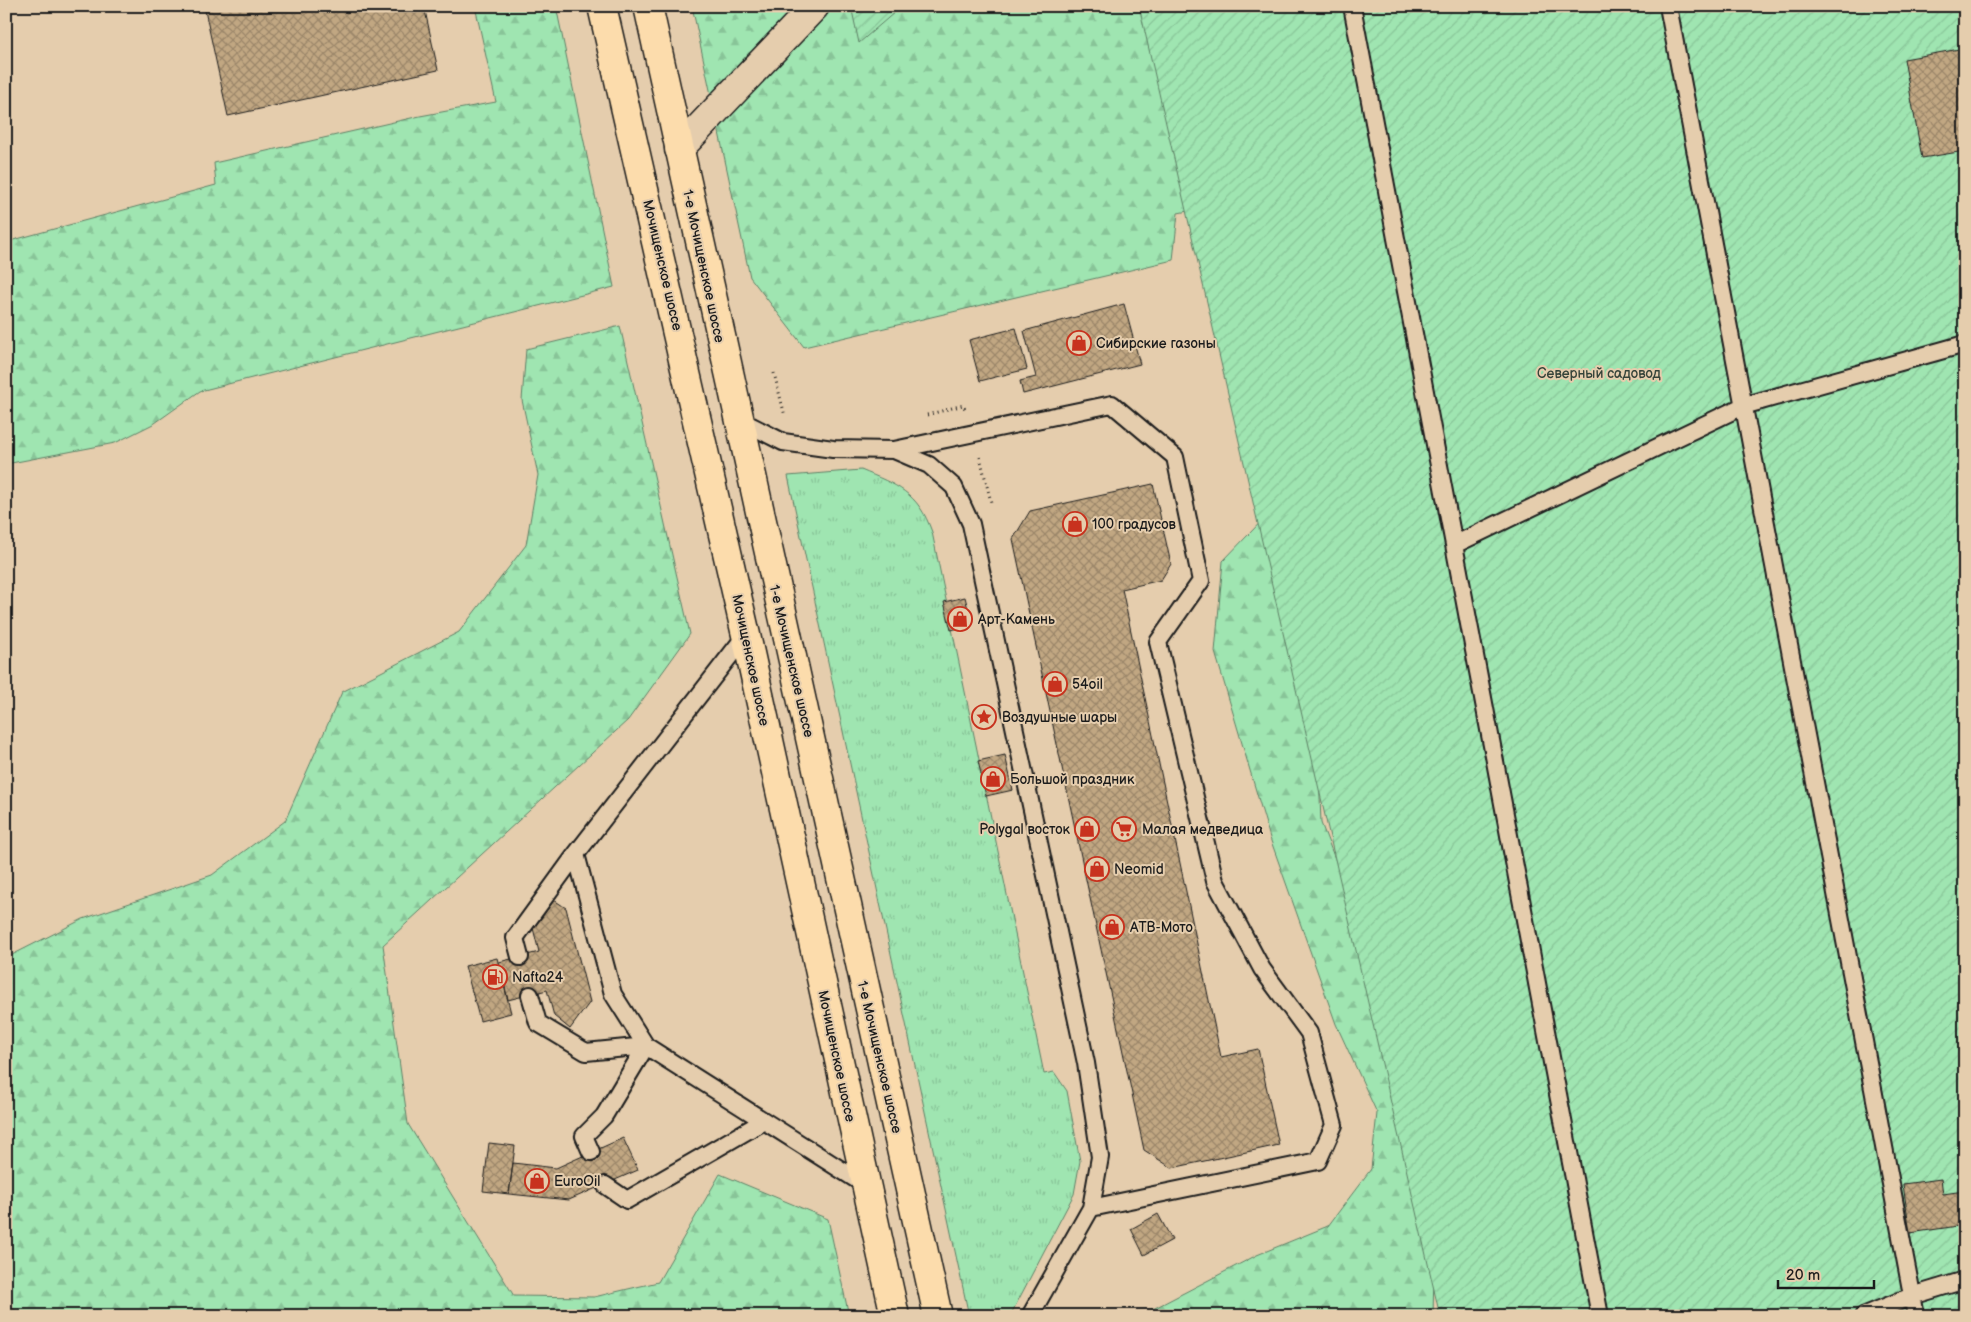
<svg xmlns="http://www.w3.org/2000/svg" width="1971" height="1322" viewBox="0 0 1971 1322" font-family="'Balsamiq Sans',sans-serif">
<defs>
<pattern id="grass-tufts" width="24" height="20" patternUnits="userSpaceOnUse" patternTransform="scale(1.25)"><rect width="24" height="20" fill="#9fe5b1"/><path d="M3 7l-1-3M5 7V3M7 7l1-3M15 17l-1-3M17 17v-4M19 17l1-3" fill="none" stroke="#88c498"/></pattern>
<pattern id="forest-firs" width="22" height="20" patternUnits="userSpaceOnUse" patternTransform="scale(1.25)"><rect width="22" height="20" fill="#9fe5b1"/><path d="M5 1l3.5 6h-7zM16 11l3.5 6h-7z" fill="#88c498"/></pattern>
<pattern id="garden-furrows" width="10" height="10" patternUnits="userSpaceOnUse" patternTransform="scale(1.25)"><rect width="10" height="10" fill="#9fe5b1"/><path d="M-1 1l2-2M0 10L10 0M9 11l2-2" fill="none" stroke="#88c498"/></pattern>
<pattern id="building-cross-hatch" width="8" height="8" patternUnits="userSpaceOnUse" patternTransform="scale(1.25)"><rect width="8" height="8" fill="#c1a782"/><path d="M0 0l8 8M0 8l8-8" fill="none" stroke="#9c876a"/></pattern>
</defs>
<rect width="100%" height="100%" fill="#e5cdad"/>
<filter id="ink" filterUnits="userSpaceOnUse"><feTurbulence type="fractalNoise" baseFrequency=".02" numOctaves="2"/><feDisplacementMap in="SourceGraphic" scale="10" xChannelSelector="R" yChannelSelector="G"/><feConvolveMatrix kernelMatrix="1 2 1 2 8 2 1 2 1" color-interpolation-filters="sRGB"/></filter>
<g filter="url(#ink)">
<path fill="url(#grass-tufts)" stroke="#5e8066" d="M861,470C897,485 918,492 932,532L1044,1074L1054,1072L1067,1091L1080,1161L1074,1194L1010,1316H969L788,476Z"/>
<path fill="url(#forest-firs)" stroke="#5e8066" d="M475,6H556L614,287L200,391L155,423L115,443L6,464V242L216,185L214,163L420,116L496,102Z
M692,6H1155L1293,190L1178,213L1173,260L804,347L750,277Z
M620,326L690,634L628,720L383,945L408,1124L514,1296L594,1297L658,1282L720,1174L828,1219L849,1316H19L6,1299V958L83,919L212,875L285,821L342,692L459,632L526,545L538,475L522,400L526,349Z
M1274,508L1316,690L1321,823L1377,967L1436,1181L1433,1316H1148L1151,1310L1257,1255L1328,1226L1371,1169L1377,1113L1336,1024L1270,838L1215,652L1223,561Z"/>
<path fill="url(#garden-furrows)" stroke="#5e8066" d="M851,6H902L859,43Z
M1139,6H1965V1316H1440Z"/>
<path fill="url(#building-cross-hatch)" stroke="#1c1c1c" d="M204,6H424L438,70L228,116Z
M1965,48V151L1922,158L1904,59Z
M1124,304L1140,364L1023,394L1020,381L1036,377L1024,331Z
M1016,328L1027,369L980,381L969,340Z
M1153,484L1171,564L1161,580L1122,589L1221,1057L1258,1049L1279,1145L1172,1168L1144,1150L1013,539L1030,511Z
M965,597L972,625L951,630L944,602Z
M1005,755L1013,790L986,796L978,761Z
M554,900L566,908L590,1002L570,1029L554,1016L547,990L508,1000L499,962L539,952L533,928Z
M497,958L511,1013L480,1021L465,966Z
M623,1138L638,1170L569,1200L509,1194L513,1163L556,1168Z
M489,1143L515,1146L509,1194L483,1191Z
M1941,1179L1943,1194L1964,1191L1965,1225L1910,1233L1903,1184Z
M1158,1214L1172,1240L1144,1255L1131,1229Z"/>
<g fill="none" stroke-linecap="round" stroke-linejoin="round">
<defs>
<path id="service" d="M1352,6L1600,1316
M1668,6L1916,1316
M738,419L783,442L833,449L894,450L929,465L954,487L971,524L1086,1063L1100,1157L1091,1208L1030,1316
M894,450L1112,404L1175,457L1201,581L1158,642L1215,881L1262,969L1309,1033L1334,1125L1318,1161L1091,1208
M1454,545L1743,406L1965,344
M746,635L576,854L613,994L646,1046L865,1185
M520,957L515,938L576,854
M530,995L538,1023L586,1052L646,1046
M591,1152L584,1136L604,1116L646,1046
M605,1185L627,1200L764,1121
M1863,1316L1912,1296L1965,1280"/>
<path id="minor" d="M679,149L815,6"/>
<path id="primary" d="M602,6L746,635L895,1316
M648,6L938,1316"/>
</defs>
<use href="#service" stroke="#1c1c1c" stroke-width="20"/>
<use href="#minor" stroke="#1c1c1c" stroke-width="31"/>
<use href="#primary" stroke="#1c1c1c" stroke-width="31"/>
<path stroke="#1c1c1c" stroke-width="3" stroke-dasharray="1 4" stroke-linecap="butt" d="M774,373L785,416
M927,415L963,405L966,411
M980,457L991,502"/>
<use href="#service" stroke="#e5cdad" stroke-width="16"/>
<use href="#minor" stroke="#e5cdad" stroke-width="28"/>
<use href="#primary" stroke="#fcdcac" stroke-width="28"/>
</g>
</g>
<defs>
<symbol id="shop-ring" viewBox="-11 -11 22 22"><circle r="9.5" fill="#e5cdad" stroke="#c8321e" stroke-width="1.5"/><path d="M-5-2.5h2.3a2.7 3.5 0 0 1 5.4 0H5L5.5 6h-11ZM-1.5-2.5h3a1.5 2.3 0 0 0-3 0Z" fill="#c8321e"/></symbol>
<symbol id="sight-ring" viewBox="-11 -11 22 22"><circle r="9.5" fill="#e5cdad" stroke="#c8321e" stroke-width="1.5"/><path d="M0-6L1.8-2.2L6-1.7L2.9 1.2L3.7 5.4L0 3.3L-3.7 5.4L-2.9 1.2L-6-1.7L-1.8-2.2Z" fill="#c8321e"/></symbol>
<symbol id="supermarket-ring" viewBox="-11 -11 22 22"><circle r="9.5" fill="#e5cdad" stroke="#c8321e" stroke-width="1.5"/><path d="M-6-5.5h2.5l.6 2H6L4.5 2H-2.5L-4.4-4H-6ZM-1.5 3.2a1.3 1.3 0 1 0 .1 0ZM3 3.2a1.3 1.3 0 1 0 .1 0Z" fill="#c8321e"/></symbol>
<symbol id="fuel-ring" viewBox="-11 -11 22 22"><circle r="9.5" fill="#e5cdad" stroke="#c8321e" stroke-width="1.5"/><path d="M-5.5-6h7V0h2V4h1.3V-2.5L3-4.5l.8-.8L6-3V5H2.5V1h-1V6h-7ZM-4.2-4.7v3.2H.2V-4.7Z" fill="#c8321e"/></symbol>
</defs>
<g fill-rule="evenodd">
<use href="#shop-ring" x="1065" y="329" width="28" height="28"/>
<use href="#shop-ring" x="1061" y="510" width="28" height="28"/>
<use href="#shop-ring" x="946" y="605" width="28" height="28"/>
<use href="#shop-ring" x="1041" y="670" width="28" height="28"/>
<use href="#sight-ring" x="970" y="703" width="28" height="28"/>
<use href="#shop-ring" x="979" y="765" width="28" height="28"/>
<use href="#shop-ring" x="1073" y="815" width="28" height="28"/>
<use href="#supermarket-ring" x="1110" y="815" width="28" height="28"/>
<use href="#shop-ring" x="1083" y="855" width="28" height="28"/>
<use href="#shop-ring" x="1098" y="913" width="28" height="28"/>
<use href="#fuel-ring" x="481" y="963" width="28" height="28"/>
<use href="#shop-ring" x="523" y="1167" width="28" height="28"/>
</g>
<g text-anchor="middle" stroke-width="4" stroke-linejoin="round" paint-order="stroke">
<g font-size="14" fill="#1c1c1c" stroke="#e5cdad">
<text transform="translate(663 265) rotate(77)" y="5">Мочищенское шоссе</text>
<text transform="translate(704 266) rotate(78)" y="5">1-е Мочищенское шоссе</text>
<text transform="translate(751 660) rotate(78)" y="5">Мочищенское шоссе</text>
<text transform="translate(792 661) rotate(77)" y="5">1-е Мочищенское шоссе</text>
<text transform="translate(837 1056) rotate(78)" y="5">Мочищенское шоссе</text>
<text transform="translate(880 1057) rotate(77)" y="5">1-е Мочищенское шоссе</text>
</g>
<g font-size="14" fill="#1c1c1c" stroke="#e5cdad" text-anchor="start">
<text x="1096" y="348">Сибирские газоны</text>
<text x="1092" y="529">100 градусов</text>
<text x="978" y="624">Арт-Камень</text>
<text x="1072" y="689">54oil</text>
<text x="1002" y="722">Воздушные шары</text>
<text x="1010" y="784">Большой праздник</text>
<text x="1070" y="834" text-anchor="end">Polygal восток</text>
<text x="1142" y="834">Малая медведица</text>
<text x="1114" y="874">Neomid</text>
<text x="1130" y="932">АТВ-Мото</text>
<text x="512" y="982">Nafta24</text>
<text x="554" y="1186">EuroOil</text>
</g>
<g font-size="14" fill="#36443a" stroke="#e5cdad">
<text x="1599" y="378">Северный садовод</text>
</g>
</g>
<rect width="1971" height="1322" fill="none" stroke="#e5cdad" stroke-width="25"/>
<rect x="12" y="12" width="1946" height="1297" fill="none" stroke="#1c1c1c" stroke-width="2" filter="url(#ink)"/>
<path d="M1778 1280v8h96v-8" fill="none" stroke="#1c1c1c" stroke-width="2.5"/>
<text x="1786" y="1280" font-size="15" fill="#1c1c1c" stroke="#e5cdad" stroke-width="4" paint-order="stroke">20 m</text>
</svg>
